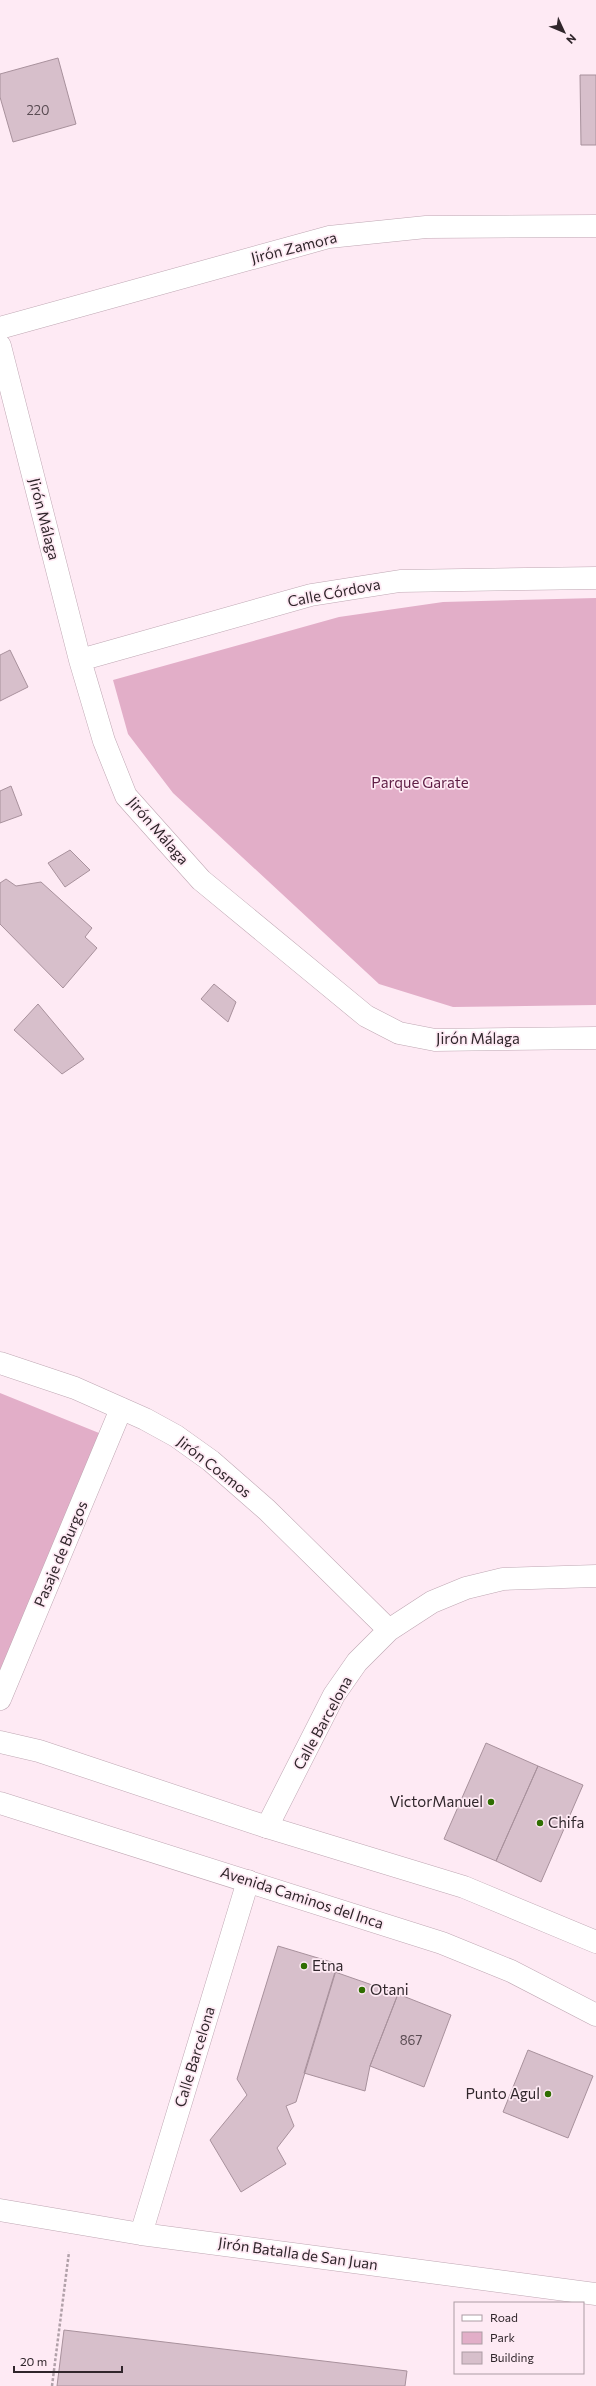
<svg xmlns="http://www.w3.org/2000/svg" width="596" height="2386" viewBox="0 0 596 2386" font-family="Commissioner,sans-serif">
<rect width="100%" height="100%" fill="#feeaf4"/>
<path fill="#e2aec8" d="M596,598V1005L453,1007L379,984L173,793L128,734L113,680L339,617L443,602Z
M0,1393L104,1435L0,1683Z"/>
<path fill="#d7bfcb" stroke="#a8919c" d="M58,58L76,124L13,142L0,97V74Z
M580,75H596V145H581Z
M10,650L28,687L0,701V655Z
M11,786L22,815L0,823V791Z
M70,850L90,870L65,887L48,863Z
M6,879L16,886L41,882L92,928L85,937L97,948L63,988L0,924V883Z
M214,984L236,1002L228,1022L201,999Z
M38,1004L84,1059L62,1074L14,1030Z
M486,1743L538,1766L496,1861L444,1839Z
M538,1766L583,1785L541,1882L496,1861Z
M278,1946L338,1964L296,2102L286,2106L294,2126L277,2148L286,2164L241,2192L210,2140L247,2095L237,2079Z
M335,1972L398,1994L370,2066L365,2091L304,2073Z
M398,1994L451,2015L424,2087L370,2066Z
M528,2050L593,2076L568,2138L503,2112Z
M64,2330L407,2371L405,2386H57Z"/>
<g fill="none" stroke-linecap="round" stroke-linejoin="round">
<defs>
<path id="pedestrian" d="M0,1699L121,1409"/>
<path id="minor" d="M0,328L329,237L426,227L596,226
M0,346L80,660L104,741L126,796L201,880L366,1016L399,1033L435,1040L596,1038
M80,660L311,595L400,581L596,578
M0,1363L75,1388L145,1419L176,1436L211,1461L267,1510L389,1630
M267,1827L334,1695L357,1662L389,1630L432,1602L466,1588L503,1579L596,1576
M0,2210L141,2234L596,2294
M141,2234L248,1881"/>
<path id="secondary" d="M0,1742L39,1751L267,1827L464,1887L596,1942
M0,1803L442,1943L511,1971L596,2015"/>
</defs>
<use href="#pedestrian" stroke="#bfa7b3" stroke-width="23"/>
<use href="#minor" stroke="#bfa7b3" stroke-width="23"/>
<use href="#secondary" stroke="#bfa7b3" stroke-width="23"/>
<path stroke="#b1a1a9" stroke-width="2.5" stroke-dasharray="3 2" stroke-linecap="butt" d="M52,2386L69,2252"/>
<use href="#pedestrian" stroke="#fff" stroke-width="22"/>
<use href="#minor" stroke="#fff" stroke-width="22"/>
<use href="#secondary" stroke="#fff" stroke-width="22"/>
</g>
<g fill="#2f6e01" stroke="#feeaf4" stroke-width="1.5">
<circle cx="491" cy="1802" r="4"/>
<circle cx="540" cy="1823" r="4"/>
<circle cx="304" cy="1966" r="4"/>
<circle cx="362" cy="1990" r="4"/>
<circle cx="548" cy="2094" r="4"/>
</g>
<g text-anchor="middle" stroke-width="3.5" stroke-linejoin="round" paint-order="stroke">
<g font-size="13" fill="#5a4c53">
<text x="38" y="115">220</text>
<text x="411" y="2045">867</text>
</g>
<g font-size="15" fill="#30262b" stroke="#feeaf4">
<text transform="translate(294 248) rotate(-14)" y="5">Jirón Zamora</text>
<text transform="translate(44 519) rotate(76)" y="5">Jirón Málaga</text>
<text transform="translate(334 593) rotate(-11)" y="5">Calle Córdova</text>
<text transform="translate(158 831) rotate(49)" y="5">Jirón Málaga</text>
<text x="478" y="1044">Jirón Málaga</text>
<text transform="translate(214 1467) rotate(38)" y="5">Jirón Cosmos</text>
<text transform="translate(61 1554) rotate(-67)" y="5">Pasaje de Burgos</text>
<text transform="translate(323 1723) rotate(-61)" y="5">Calle Barcelona</text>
<text transform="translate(302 1898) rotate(18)" y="5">Avenida Caminos del Inca</text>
<text transform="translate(195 2057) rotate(-73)" y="5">Calle Barcelona</text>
<text transform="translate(298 2254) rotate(8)" y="5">Jirón Batalla de San Juan</text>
</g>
<g font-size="15" fill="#5e1d44" stroke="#feeaf4">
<text x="420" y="788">Parque Garate</text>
</g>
<g font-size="15" fill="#30262b" stroke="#feeaf4" text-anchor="start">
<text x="483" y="1807" text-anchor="end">VictorManuel</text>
<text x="548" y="1828">Chifa</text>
<text x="312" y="1971">Etna</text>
<text x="370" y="1995">Otani</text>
<text x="540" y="2099" text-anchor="end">Punto Agul</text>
</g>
</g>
<rect x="454" y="2302" width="130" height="72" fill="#feeaf4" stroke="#ac9ca4"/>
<rect x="462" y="2315" width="20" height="6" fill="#ffffff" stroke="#ac9ca4"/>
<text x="490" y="2322" font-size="12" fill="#30262b">Road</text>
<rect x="462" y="2332" width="20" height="12" fill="#e2aec8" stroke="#ac9ca4"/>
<text x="490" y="2342" font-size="12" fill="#30262b">Park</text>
<rect x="462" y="2352" width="20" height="12" fill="#d7bfcb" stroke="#ac9ca4"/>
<text x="490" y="2362" font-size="12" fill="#30262b">Building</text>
<g transform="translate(564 32) rotate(134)" stroke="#feeaf4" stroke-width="3" paint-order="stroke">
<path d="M0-3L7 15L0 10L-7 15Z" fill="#30262b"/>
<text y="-6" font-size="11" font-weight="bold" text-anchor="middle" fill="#30262b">N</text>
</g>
<path d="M14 2366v6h108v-6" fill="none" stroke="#30262b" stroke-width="2"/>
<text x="20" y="2366" font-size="12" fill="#30262b" stroke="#feeaf4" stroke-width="3" paint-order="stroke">20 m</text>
</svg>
